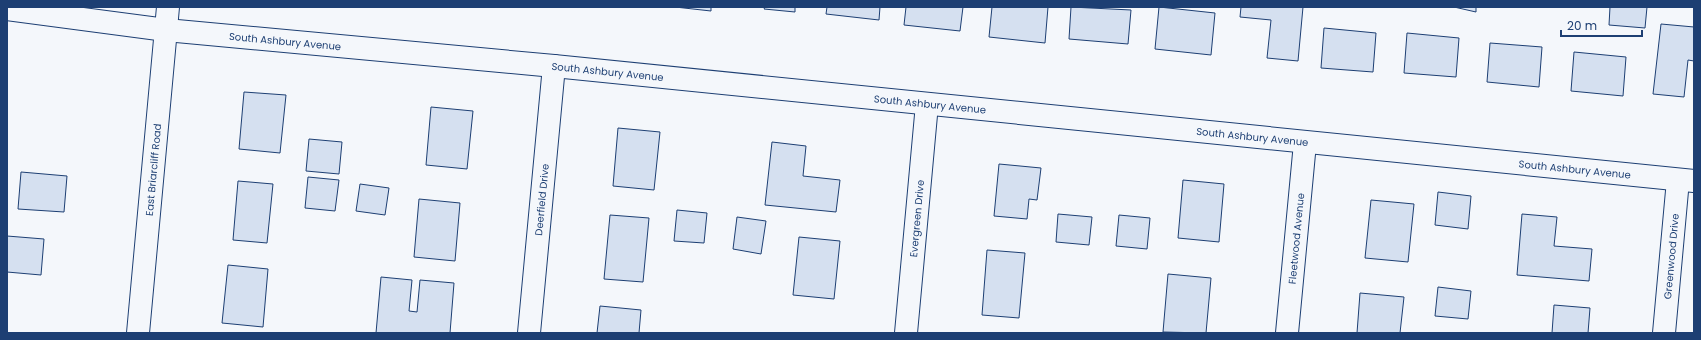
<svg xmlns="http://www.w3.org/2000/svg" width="1701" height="340" viewBox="0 0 1701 340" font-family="Poppins,sans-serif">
<rect width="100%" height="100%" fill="#f4f7fb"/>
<path fill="#d5e0f0" stroke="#1d3f73" d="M675,7H711V11Z
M765,7H795V12L764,9Z
M827,7H880L879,20L826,14Z
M906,7H963L960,31L904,25Z
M992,7H1048L1045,43L989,37Z
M1071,7L1131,10L1128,44L1069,39Z
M1159,7L1215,13L1211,55L1155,49Z
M1241,7H1303L1298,61L1267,58L1271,20L1240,17Z
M1454,7H1476V12Z
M1610,7H1647L1645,28L1609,25Z
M1661,24L1694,27V61L1688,60L1684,97L1653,94Z
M1324,28L1376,33L1373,72L1321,68Z
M1407,33L1459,38L1456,77L1404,73Z
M1490,43L1542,47L1539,87L1487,82Z
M1574,52L1626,57L1623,96L1571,91Z
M244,92L286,95L280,153L239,149Z
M431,107L473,111L467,169L426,165Z
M618,128L660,132L654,190L613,186Z
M309,139L342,142L339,174L306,171Z
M772,142L806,146L803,176L840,180L836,212L765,205Z
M999,164L1041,168L1037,200L1029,199L1027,219L994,216Z
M21,172L67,176L64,212L18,209Z
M308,177L339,180L335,211L305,208Z
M1183,180L1224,184L1219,242L1178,238Z
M238,181L273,184L267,243L233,240Z
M360,184L389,188L385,215L356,211Z
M1438,192L1471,196L1468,229L1435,225Z
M419,199L460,203L455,261L414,257Z
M1371,200L1414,204L1408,262L1365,258Z
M677,210L707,213L704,243L674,241Z
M1058,214L1092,217L1089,245L1056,242Z
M1522,214L1557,217L1554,246L1592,249L1589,281L1517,275Z
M610,215L649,218L643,282L604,279Z
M1119,215L1150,218L1147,249L1116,246Z
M737,217L766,221L761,254L733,249Z
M7,236L44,239L41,275L7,272Z
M799,237L840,241L834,299L793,295Z
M987,250L1025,253L1019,318L982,315Z
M228,265L268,269L263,327L222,323Z
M1168,274L1211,278L1206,333L1163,332Z
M381,277L412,280L409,311L417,312L420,280L454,283L450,333H376Z
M1438,287L1471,291L1468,319L1435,316Z
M1360,293L1404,297L1400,333H1357Z
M1554,305L1590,308L1588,333H1552Z
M600,306L641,310L639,333H597Z"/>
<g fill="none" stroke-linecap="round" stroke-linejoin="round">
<defs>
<g id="minor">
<path id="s1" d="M7,9L166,30L554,66L1694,181"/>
<path id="s2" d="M529,333L554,66"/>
<path id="s3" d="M906,333L927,104"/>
<path id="s4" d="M1287,333L1305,143"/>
<path id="s5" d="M1664,333L1678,180"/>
</g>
<g id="tertiary">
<path id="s6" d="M138,333L168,7"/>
</g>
</defs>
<use href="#minor" stroke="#1d3f73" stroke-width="24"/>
<use href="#tertiary" stroke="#1d3f73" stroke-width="24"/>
<use href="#minor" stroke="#f4f7fb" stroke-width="22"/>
<use href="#tertiary" stroke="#f4f7fb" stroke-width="22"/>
</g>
<g text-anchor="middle" stroke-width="3" stroke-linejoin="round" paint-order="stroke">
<g font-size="10" fill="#1d3f73" stroke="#f4f7fb">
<text dy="4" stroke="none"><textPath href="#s1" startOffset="280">South Ashbury Avenue</textPath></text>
<text dy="4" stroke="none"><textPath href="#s1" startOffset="604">South Ashbury Avenue</textPath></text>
<text dy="4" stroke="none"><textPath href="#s1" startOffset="928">South Ashbury Avenue</textPath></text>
<text dy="4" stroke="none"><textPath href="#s1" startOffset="1252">South Ashbury Avenue</textPath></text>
<text dy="4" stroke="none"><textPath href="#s1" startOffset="1576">South Ashbury Avenue</textPath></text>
<text dy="4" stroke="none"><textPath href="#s6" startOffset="164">East Briarcliff Road</textPath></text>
<text dy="4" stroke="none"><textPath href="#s2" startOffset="134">Deerfield Drive</textPath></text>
<text dy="4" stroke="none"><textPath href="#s3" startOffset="115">Evergreen Drive</textPath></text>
<text dy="4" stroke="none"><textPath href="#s4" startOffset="95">Fleetwood Avenue</textPath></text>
<text dy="4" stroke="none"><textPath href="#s5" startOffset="77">Greenwood Drive</textPath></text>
</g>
</g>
<rect width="1701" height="340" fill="none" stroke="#1d3f73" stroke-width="16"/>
<path d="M1561 30v6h81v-6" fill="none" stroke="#1d3f73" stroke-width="2"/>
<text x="1567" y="30" font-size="12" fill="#1d3f73" stroke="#f4f7fb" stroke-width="3" paint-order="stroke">20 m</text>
</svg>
